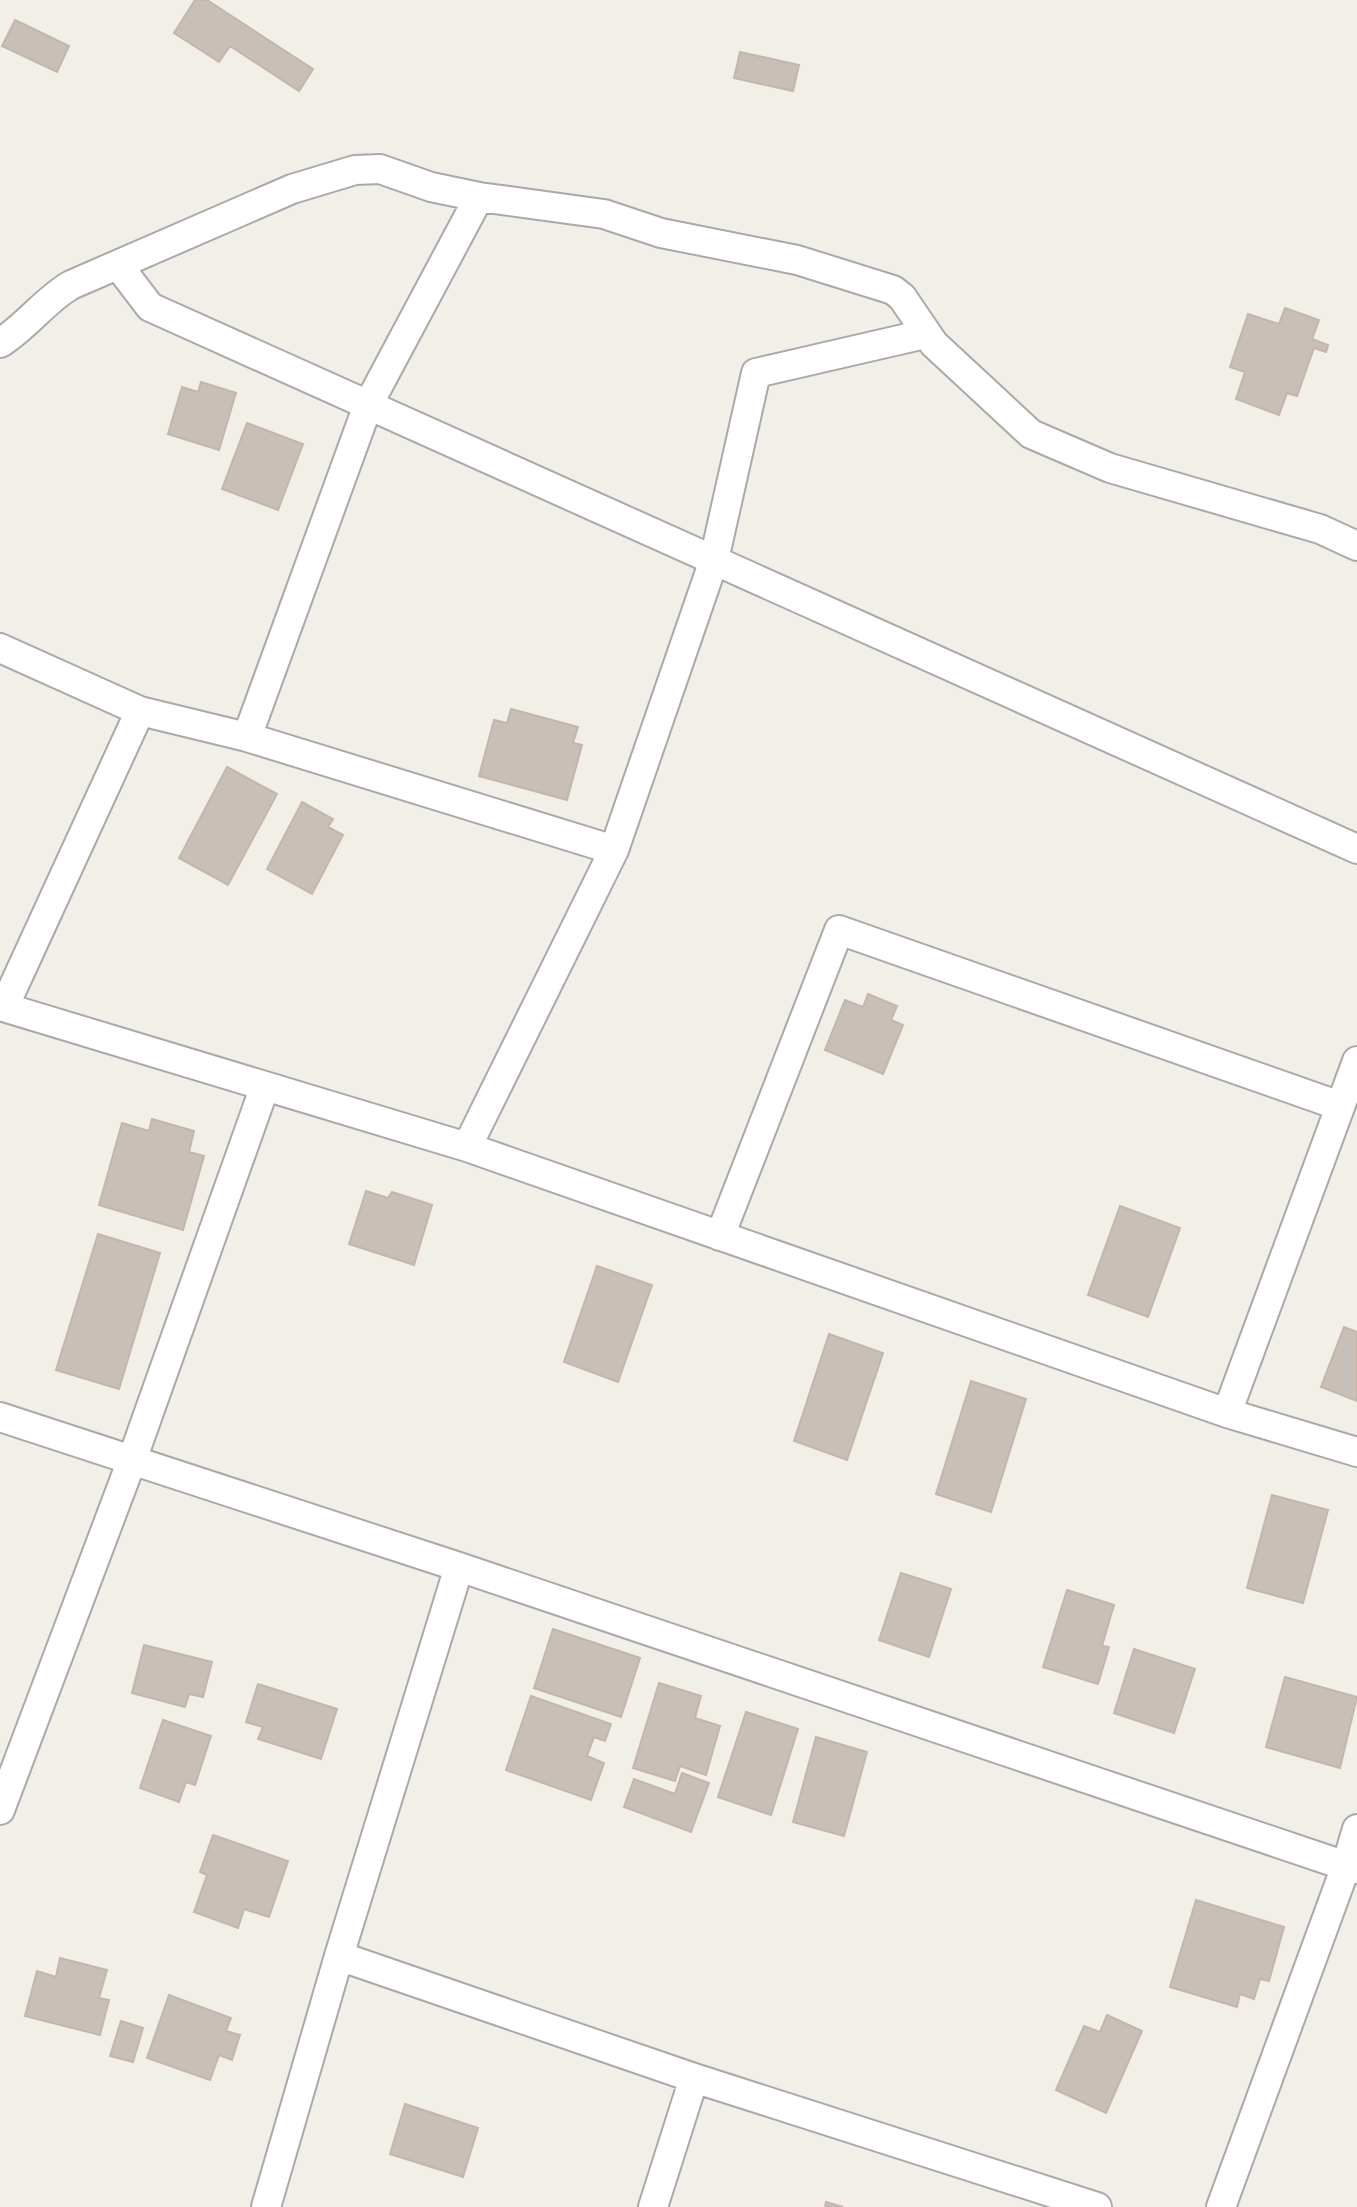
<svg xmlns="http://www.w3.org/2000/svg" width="1357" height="2207" viewBox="0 0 1357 2207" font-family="Barlow,sans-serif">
<rect width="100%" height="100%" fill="#f2efe9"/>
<path fill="#c7bfb8" stroke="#c4b6ab" stroke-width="2" d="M195,0H207L313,69L299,91L230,46L219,62L174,33Z
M15,20L69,46L57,72L2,46Z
M740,52L799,65L793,91L734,78Z
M1285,308L1319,320L1312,339L1328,345L1326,352L1314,348L1297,396L1287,393L1279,415L1236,399L1245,372L1230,367L1248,314L1279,324Z
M201,382L236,393L219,450L168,434L182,387L198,392Z
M247,423L303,444L278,510L222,489Z
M511,709L578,727L573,743L582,745L567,800L479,776L494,720L507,723Z
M227,767L277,794L228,885L179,858Z
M302,802L333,819L328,827L343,835L312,894L267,869Z
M868,994L897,1006L891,1020L903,1025L883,1074L825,1050L845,1000L863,1007Z
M152,1119L194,1131L189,1152L204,1156L183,1230L99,1205L122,1123L149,1131Z
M366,1191L388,1198L392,1192L432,1205L414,1265L349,1244Z
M1120,1206L1180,1228L1148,1317L1088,1295Z
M98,1234L160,1253L119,1389L56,1370Z
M597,1266L652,1285L618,1382L564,1362Z
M1344,1327L1357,1332V1401L1321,1387Z
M829,1334L883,1353L847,1460L794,1441Z
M971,1381L1026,1399L991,1512L936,1494Z
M1272,1495L1328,1510L1303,1603L1247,1588Z
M901,1573L951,1589L929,1657L879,1640Z
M1067,1590L1114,1605L1102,1646L1109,1647L1098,1684L1043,1667Z
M553,1629L640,1658L621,1717L534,1688Z
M144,1645L212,1662L203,1697L189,1694L185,1707L132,1693Z
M1134,1649L1195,1669L1174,1733L1114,1713Z
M1285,1677L1357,1697L1340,1768L1266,1747Z
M659,1683L701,1696L695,1718L720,1726L706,1775L680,1766L675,1781L633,1768Z
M258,1684L337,1709L321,1759L258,1739L263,1727L246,1722Z
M531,1696L611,1724L605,1741L594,1737L587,1756L604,1763L591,1800L506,1770Z
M746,1712L798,1729L771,1815L718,1797Z
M163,1720L211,1736L195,1785L186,1782L179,1802L140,1788Z
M816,1737L867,1752L844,1836L793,1822Z
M682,1773L709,1783L691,1832L624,1807L634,1779L675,1794Z
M213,1835L288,1861L269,1917L244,1909L238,1928L194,1912L207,1875L200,1872Z
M1196,1900L1284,1927L1269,1981L1260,1979L1254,1999L1240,1994L1237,2007L1170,1987Z
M60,1958L107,1970L99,1998L109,2000L100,2035L25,2016L37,1971L56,1977Z
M169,1995L231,2018L226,2031L240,2035L232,2060L219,2055L210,2080L147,2058Z
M1107,2015L1142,2031L1106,2113L1056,2090L1084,2026L1100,2032Z
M121,2021L143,2028L133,2062L110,2056Z
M405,2104L478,2128L463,2177L390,2154Z
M826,2202L843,2207H825Z"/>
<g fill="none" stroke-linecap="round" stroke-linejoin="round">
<defs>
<path id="street" d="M479,197L368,405L247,737L614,850
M118,265L150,307L1357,849
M0,343C26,327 45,300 71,285L292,189L355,170L380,169L431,187L479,197L604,214L661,233L797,260L893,290L902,297L934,344L1031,434L1110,468L1320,529L1357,546
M0,648L140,711
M0,1006L467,1147L1227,1413L1357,1452
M4,1007L140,711L247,737
M467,1147L614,850L714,560L756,373L925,334
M720,1236L839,930L1340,1106
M1227,1413L1357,1061
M0,1417L459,1567L1346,1866L1221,2207
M0,1810L132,1460L265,1086
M1357,1829L1346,1866L1357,1869
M339,1956L459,1567
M266,2207L339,1956L694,2078L1097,2207
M653,2207L694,2078"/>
</defs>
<use href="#street" stroke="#a9a9a9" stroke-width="32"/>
<use href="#street" stroke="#fff" stroke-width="28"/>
</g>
</svg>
